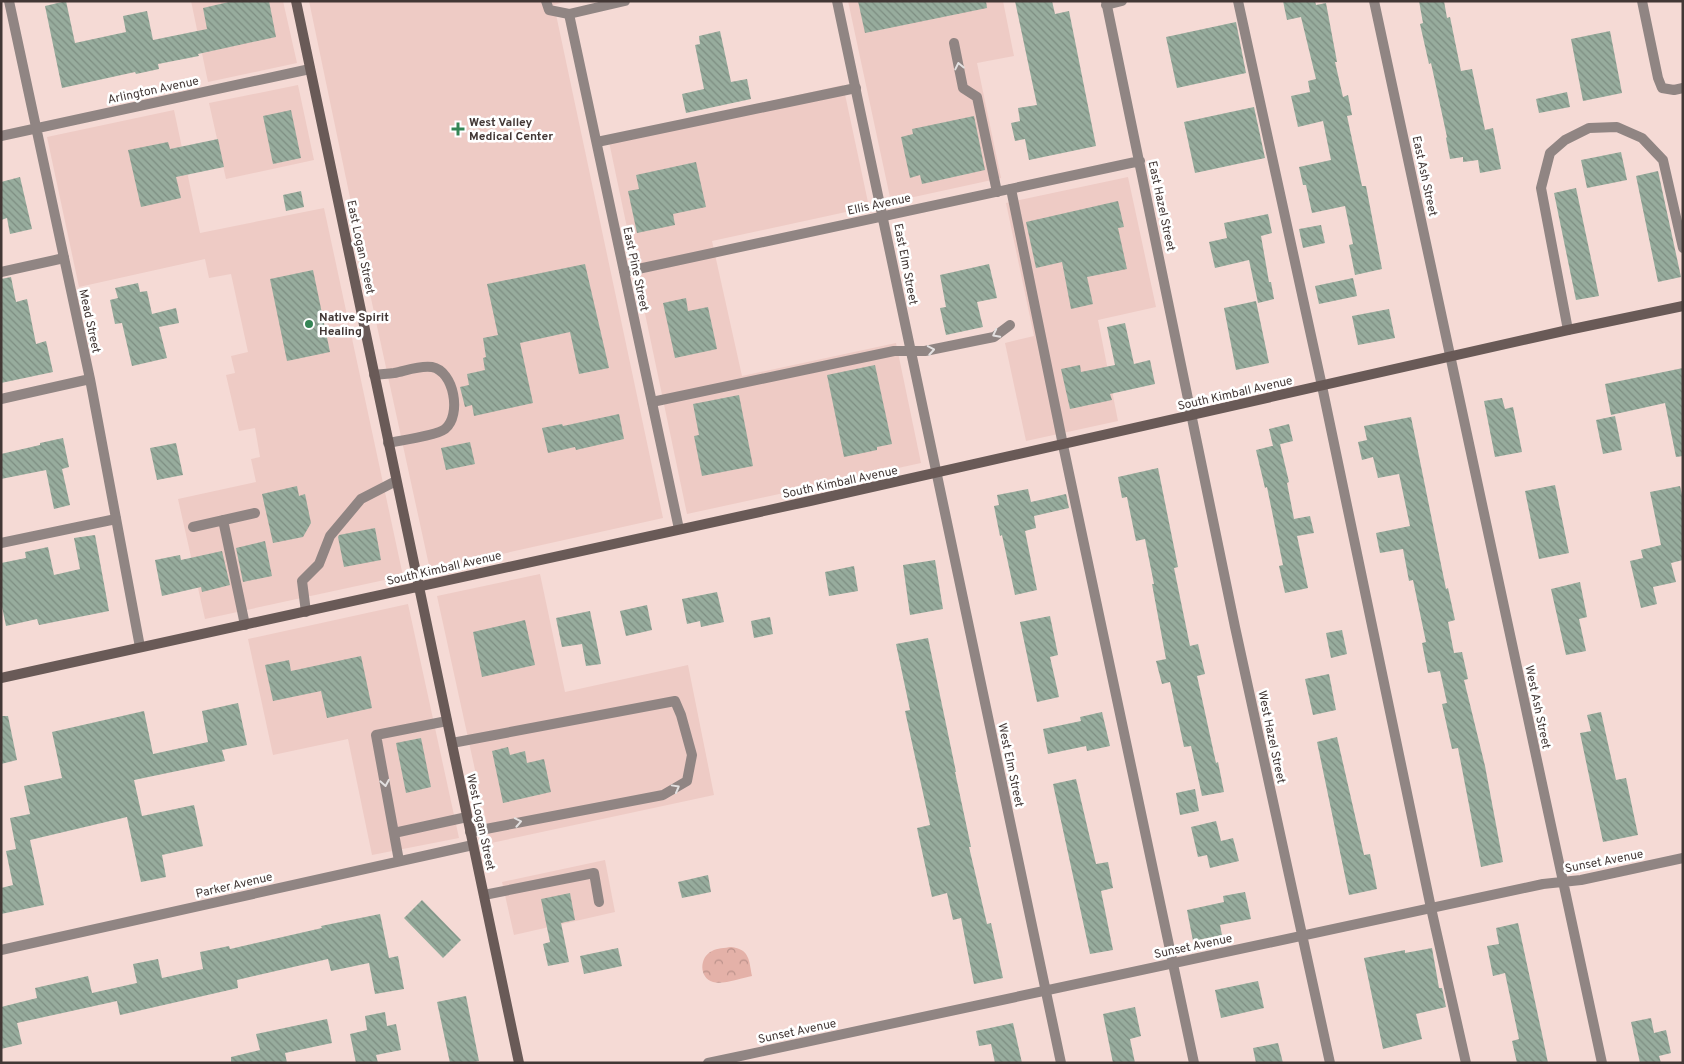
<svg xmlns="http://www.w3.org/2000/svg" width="1684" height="1064" viewBox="0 0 1684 1064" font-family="Overpass,sans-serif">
<defs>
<pattern id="park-crowns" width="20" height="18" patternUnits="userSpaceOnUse" patternTransform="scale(1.25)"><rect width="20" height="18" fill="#e4b1a8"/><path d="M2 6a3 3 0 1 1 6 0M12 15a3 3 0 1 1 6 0" fill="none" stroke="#ba918a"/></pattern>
<pattern id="building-back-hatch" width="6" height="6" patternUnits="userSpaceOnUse" patternTransform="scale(1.25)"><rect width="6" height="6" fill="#97ac9d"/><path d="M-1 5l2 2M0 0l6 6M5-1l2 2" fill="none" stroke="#7d8d81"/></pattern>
</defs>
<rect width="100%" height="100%" fill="#f5dad5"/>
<path fill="#eecbc5" d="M191,1H283L297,63L208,82Z
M309,1H568L554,5L663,518L430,570L372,303Z
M848,1H1003L1014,56L977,63L1001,178L891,202Z
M298,85L314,160L226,179L209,103Z
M843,85L869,207L712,241L742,376L896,343L921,463L687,514L608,137Z
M174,110L200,233L324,208L403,576L205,619L178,499L256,482L251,459L260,457L255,428L239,431L226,375L235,373L231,356L248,352L231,274L209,278L205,259L79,287L47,137Z
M1128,177L1156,307L1098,320L1118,421L1026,441L1005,343L1034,336L1006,203Z
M540,574L565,692L688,665L714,795L491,843L437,596Z
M408,604L459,838L372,855L348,739L273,755L248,639Z
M605,860L615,912L514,935L502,882Z"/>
<path fill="url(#park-crowns)" d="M731,947C750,949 749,961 752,976C742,978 722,985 713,982C699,978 699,957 712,951C717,948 725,948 731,947Z"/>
<path fill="url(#building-back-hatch)" d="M66,1L75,43L126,32L123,16L147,11L153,40L207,29L203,8L233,1H269L276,37L198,54L199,56L158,64L159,69L136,74L135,72L62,88L45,6Z
M858,1H986L987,8L865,33Z
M1015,1H1052L1055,14L1069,11L1096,146L1029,160L1025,139L1015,141L1011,123L1020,121L1018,108L1037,105Z
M1283,1H1315L1316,5L1326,3L1337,62H1335L1343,97L1348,95L1352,115L1347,116L1362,186H1366L1382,269L1355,275L1349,245L1353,244L1345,206L1312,213L1306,185H1303L1299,167L1331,160L1323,121L1298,127L1291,96L1310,92L1308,81L1316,79L1301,17L1287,20Z
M1419,1H1444L1447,18L1450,17L1461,71L1472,69L1485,130L1493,128L1501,169L1480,173L1478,160L1463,162V157L1450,159L1446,138L1447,137L1431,63L1429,64L1420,24L1423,23Z
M1236,22L1246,73L1177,88L1166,37Z
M720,31L731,82L747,79L751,99L686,113L682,94L704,89L695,45L700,44L699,36Z
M1610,31L1622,93L1583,101L1571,39Z
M1567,92L1570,107L1539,113L1536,99Z
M1254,107L1265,158L1195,173L1184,122Z
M291,110L301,158L273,164L263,116Z
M974,116L985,170L922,184L920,175L910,178L901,137L913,134L912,129Z
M218,139L224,167L176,177L181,198L141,207L128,150L168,142L170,149Z
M1621,152L1627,180L1587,188L1581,160Z
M696,162L706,207L673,214L675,225L637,233L628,191L639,189L636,175Z
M1658,171L1681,277L1658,282L1636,176Z
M20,177L32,229L10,234L7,218L1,220V182Z
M1576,188L1599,296L1576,300L1554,193Z
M301,191L304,207L286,211L283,195Z
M1118,201L1124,227L1118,228L1127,269L1087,277L1093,304L1071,309L1062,262L1036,268L1026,222Z
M1268,214L1272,233L1261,236L1269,282H1271L1274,299L1258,303L1249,260L1215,268L1209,242L1227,238L1224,223Z
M1321,225L1325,243L1303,248L1299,229Z
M585,264L609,368L579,374L570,332L520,343L533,403L474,416L472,405L465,407L460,387L469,385L467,374L485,370L483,358L486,357L483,338L498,335L487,284Z
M989,264L997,298L977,302L983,327L946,335L940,308L946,307L940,275Z
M313,270L330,352L287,361L270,279Z
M11,277L16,302L27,299L36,344L46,341L53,372L1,383V279Z
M1353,278L1357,296L1319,304L1315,286Z
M138,283L140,292L147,291L152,314L176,308L179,323L159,327L167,358L132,366L122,323L115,324L110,300L118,298L115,288Z
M686,298L688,311L708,307L717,349L675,358L663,303Z
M1256,301L1269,363L1236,370L1224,308Z
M1389,309L1395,338L1358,345L1352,316Z
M1125,323L1134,364L1150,360L1155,384L1110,394L1112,400L1070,409L1061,369L1080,365L1081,372L1115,365L1107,327Z
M875,365L892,444L877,447V450L844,457L827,375Z
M1683,368V456L1676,457L1665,403L1611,415L1605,384Z
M739,395L753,466L702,476L694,436L699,435L693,404Z
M1502,398L1505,409L1513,407L1522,452L1495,457L1484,401Z
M619,414L624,439L576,450L575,447L548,453L542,428L562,424L563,426Z
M1615,416L1622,450L1603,454L1596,420Z
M1411,417L1446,589L1448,588L1455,620L1448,622L1454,653L1462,652L1468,679L1464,680L1485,766L1503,862L1481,867L1458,748L1452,749L1442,704L1447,703L1440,671L1428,673L1422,643L1426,642L1413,580L1409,581L1403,549L1380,553L1376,533L1410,526L1399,474L1378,478L1373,457L1362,460L1358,442L1367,440L1364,426Z
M1289,424L1293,441L1273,446L1269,429Z
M63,438L69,467L62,469L70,505L54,509L46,470L1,479V454L40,445V443Z
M470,442L475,464L446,470L441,448Z
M176,443L183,475L157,480L150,448Z
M1280,444L1289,482L1287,483L1294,519L1310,516L1314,533L1297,536L1308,588L1285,593L1279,566L1283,565L1267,487L1265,488L1256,450Z
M1158,468L1178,567L1174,568L1190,646L1198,644L1205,674L1197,676L1216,763L1218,762L1224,792L1202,796L1191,746L1184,747L1170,682L1162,684L1156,661L1166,659L1152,584H1154L1145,539L1136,541L1127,497L1122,498L1118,477Z
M1555,485L1569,553L1539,559L1525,491Z
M297,486L299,496L305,494L311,523L303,537L273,543L262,494Z
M1680,486L1683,499V560L1671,563L1676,582L1653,587L1657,604L1641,608L1630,561L1643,558L1641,550L1661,545L1650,492Z
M1028,489L1031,502L1066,494L1069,508L1034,516L1036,528L1025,531L1037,590L1015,595L1002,535L1000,536L994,506L999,505L997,495Z
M375,528L381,560L344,567L338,537L339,535Z
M95,535L109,611L39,625L37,619L6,626L1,602V563L26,558L25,552L48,547L54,575L80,569L74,538Z
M265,541L272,576L243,582L236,548Z
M222,551L230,585L202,592L201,587L162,596L155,560L180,555L181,560Z
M935,560L943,609L910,615L903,565Z
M854,566L858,591L829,596L825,572Z
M1580,582L1587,617L1579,619L1586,651L1566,655L1551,589Z
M717,592L724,622L701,627L700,621L687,624L682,599Z
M647,605L652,630L626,636L620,611Z
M590,611L601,664L586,666L582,644L562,647L556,618Z
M1050,616L1058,655L1050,657L1059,697L1037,702L1020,622Z
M770,617L773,634L754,638L751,621Z
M525,620L535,665L482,677L473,632Z
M1342,630L1347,654L1331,658L1326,633Z
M928,638L956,772H955L971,847H969L987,924L991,923L1003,978L974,984L961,918L953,920L947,893L932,897L917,828L930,825L905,711L910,710L896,644Z
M361,656L372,708L327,718L321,691L273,701L265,665L289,660L291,671Z
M1329,674L1336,710L1313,715L1305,679Z
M238,703L247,745L222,750L225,761L134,780L142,816L194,805L203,846L162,855L166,877L141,882L127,817L30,840L44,905L1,914V888L13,885L6,851L16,849L10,818L30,814L24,786L62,778L52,732L144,711L153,754L208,742L202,711Z
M1102,712L1110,746L1087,751L1086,746L1048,754L1043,729L1081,721L1080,717Z
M1601,712L1616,780L1626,778L1638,835L1603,842L1580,733L1591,731L1587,715Z
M1,716H8L17,760L1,764Z
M1337,737L1364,855L1370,854L1377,889L1349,895L1317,742Z
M421,738L431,787L406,793L396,743Z
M508,747L510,755L525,751L527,763L544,759L551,792L503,803L492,751Z
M1076,779L1096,864L1108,862L1113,888L1101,891L1113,950L1090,954L1053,784Z
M1195,789L1199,811L1180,815L1176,793Z
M1216,821L1221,841L1233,838L1239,861L1210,868L1207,855L1198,857L1191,827Z
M708,875L711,892L682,898L678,882Z
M1245,892L1251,919L1220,925L1222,935L1193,941L1187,910L1224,902L1223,896Z
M570,893L575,920L561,923L569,962L548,966L543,944L550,942L541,899Z
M422,900L461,940L443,958L404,918Z
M380,914L389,958L398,956L404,989L375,994L369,963L331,971L328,959L237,980L238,988L120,1015L117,1001L17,1023L22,1044L1,1049V1007L37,998L35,988L88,976L92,993L137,983L133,964L158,959L162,978L203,969L200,952L229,946L230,949L322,928L321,926Z
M1518,923L1542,1034L1548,1063H1517L1512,1041L1519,1039L1505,973L1493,976L1487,946L1499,944L1496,928Z
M618,948L622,966L584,974L580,956Z
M1432,948L1439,988H1442L1446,1007L1416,1014L1422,1039L1383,1049L1364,958L1405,950V953Z
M1258,981L1264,1008L1221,1018L1215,990Z
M466,996L479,1061L469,1063H450L437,1002Z
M1135,1007L1141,1036L1130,1039L1135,1063H1113L1103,1014Z
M385,1012L387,1026L396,1024L401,1050L376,1055L378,1063H356L350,1034L367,1030L365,1016Z
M1651,1018L1654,1033L1666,1030L1671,1053L1659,1056L1661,1063H1640L1631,1022Z
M327,1019L332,1043L285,1053L287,1063H231V1057L260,1050L256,1034Z
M1013,1023L1022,1063H995L991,1044L979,1046L976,1031Z
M1278,1043L1283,1063H1256L1253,1048Z"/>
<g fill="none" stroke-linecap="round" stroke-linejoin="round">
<path stroke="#908583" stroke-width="10" d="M546,1L549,10L569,14
M1238,1L1322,386L1431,908L1466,1063
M954,43L963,88L977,97L997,192
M597,142L856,88
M1011,189L1063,445L1194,1063
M1,272L64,258
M1568,330L1541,188L1550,153L1565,140L1589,128L1617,127L1642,138L1663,160L1683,248
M374,375C381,374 387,374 394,373C405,371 420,365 432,367C454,371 462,415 445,429C435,436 402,440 388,443
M652,402L894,351H925L979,340L994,337L1010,325
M223,520L245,625
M193,527L255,513
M1,543L116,519
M306,612L302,581L319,564L330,536L361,499L396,481
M452,743L675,701L681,715L692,755L687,781L663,795L470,832
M394,833L467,817
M399,861L376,735L447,721
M484,895L594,873L599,902"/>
<path stroke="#908583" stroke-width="10" d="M9,1L90,379L140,647
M625,1L569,14L679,529
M837,1L1061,1063
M1106,1L1235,627L1330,1063
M1374,1L1602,1063
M1642,1L1658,78L1662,88L1674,90L1683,88
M1106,5L1122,1
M1,136L310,69
M624,272L1140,161
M1,399L90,379
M1,950L473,845
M708,1063L1543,884L1581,880L1683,858"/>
<path stroke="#695a57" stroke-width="10" d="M296,1L519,1063
M1,678L810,501L1568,330L1683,306"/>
</g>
<defs><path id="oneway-chevron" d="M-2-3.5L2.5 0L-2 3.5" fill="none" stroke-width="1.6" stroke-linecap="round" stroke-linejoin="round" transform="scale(1.25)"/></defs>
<g stroke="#e3e0e0">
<use href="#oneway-chevron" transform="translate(959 66) rotate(-102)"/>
<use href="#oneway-chevron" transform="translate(996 334) rotate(153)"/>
<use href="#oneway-chevron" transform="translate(931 350) rotate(-10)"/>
<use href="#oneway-chevron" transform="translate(385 783) rotate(80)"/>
<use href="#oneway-chevron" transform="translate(676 788) rotate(-29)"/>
<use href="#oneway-chevron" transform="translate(518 822) rotate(-11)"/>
</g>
<g fill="#348555" stroke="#fff" stroke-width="2">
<path d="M455.5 121.5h5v5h5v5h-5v5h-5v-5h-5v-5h5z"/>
<circle cx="309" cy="324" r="5"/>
</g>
<g text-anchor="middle" stroke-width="5" stroke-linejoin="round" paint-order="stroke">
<g font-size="12" fill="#423735" stroke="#fff">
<text transform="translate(153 90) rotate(-12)" y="4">Arlington Avenue</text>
<text transform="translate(1425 176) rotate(78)" y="4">East Ash Street</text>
<text transform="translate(879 204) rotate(-12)" y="4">Ellis Avenue</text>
<text transform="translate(1162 206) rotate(78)" y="4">East Hazel Street</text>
<text transform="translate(361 247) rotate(78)" y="4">East Logan Street</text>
<text transform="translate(906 264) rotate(79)" y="4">East Elm Street</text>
<text transform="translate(636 269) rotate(78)" y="4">East Pine Street</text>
<text transform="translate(90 321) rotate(78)" y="4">Mead Street</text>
<text transform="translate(1235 393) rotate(-13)" y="4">South Kimball Avenue</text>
<text transform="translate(840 482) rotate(-12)" y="4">South Kimball Avenue</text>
<text transform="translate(444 568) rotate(-13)" y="4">South Kimball Avenue</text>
<text transform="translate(1538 707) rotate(78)" y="4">West Ash Street</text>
<text transform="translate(1272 737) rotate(78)" y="4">West Hazel Street</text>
<text transform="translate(1011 765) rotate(78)" y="4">West Elm Street</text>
<text transform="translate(481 822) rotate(78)" y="4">West Logan Street</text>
<text transform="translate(1604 861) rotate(-11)" y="4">Sunset Avenue</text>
<text transform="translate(234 885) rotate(-13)" y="4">Parker Avenue</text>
<text transform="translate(1193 946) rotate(-12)" y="4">Sunset Avenue</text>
<text transform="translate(797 1031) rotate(-12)" y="4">Sunset Avenue</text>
</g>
<g font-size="12" font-weight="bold" fill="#423735" stroke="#fff" text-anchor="start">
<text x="469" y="126">West Valley<tspan x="469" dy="14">Medical Center</tspan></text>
<text x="319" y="321">Native Spirit<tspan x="319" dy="14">Healing</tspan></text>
</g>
</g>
<rect width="1684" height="1064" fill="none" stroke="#423735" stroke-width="5"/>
</svg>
